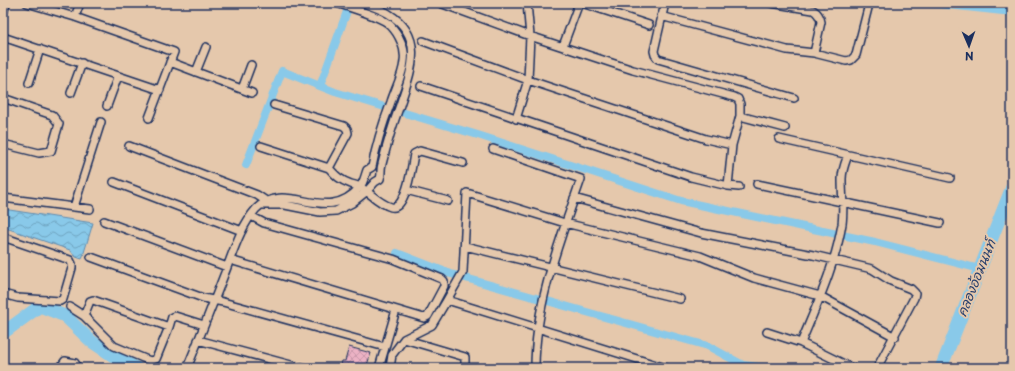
<svg xmlns="http://www.w3.org/2000/svg" width="1015" height="371" viewBox="0 0 1015 371" font-family="'Playpen Sans','Playpen Sans Thai',sans-serif">
<defs>
<pattern id="water-waves" width="16" height="10" patternUnits="userSpaceOnUse"><rect width="16" height="10" fill="#89c9e9"/><path d="M0 5q4-4 8 0t8 0" fill="none" stroke="#6fa4c0"/></pattern>
<pattern id="building-cross-hatch" width="8" height="8" patternUnits="userSpaceOnUse"><rect width="8" height="8" fill="#ecb2c4"/><path d="M0 0l8 8M0 8l8-8" fill="none" stroke="#ca99ab"/></pattern>
</defs>
<rect width="100%" height="100%" fill="#e5c8ac"/>
<filter id="ink" filterUnits="userSpaceOnUse"><feTurbulence type="fractalNoise" baseFrequency=".025" numOctaves="2"/><feDisplacementMap in="SourceGraphic" scale="8" xChannelSelector="R" yChannelSelector="G"/><feConvolveMatrix kernelMatrix="1 2 1 2 8 2 1 2 1" color-interpolation-filters="sRGB"/></filter>
<g filter="url(#ink)">
<path fill="url(#water-waves)" stroke="#5d8bb1" d="M3,209L93,223L82,259L76,257L70,250L3,227Z"/>
<g fill="none" stroke-linecap="round" stroke-linejoin="round">
<path stroke="#89c9e9" stroke-width="8" d="M930,3L1012,12
M320,86L350,3
M246,165L282,71L335,92L481,136L681,201L875,242L980,269
M397,253L451,274L708,346L743,365L766,368"/>
<path stroke="#89c9e9" stroke-width="13" d="M3,333L40,306L65,316L91,341L118,359L136,368
M941,368L1012,187"/>
</g>
<path fill="url(#building-cross-hatch)" stroke="#1b2f5e" d="M349,347L371,353L366,368H340L342,361H345Z"/>
<g fill="none" stroke-linecap="round" stroke-linejoin="round">
<defs>
<path id="street" d="M27,3L75,17L174,52L149,118
M440,3L530,36L633,70L734,97L738,99L740,104V116L732,145L728,186
M582,3L649,25
M665,3L654,51L655,55L658,59L794,98
M771,3L813,10C818,13 820,16 821,22L814,53
M3,14L6,3
M661,16L787,50L814,53L846,61L851,60L856,55L868,8L867,3
M75,17L80,3
M3,37L160,90
M423,41L528,80L706,139L732,145
M563,46L579,3
M170,62L252,93
M196,72L206,47
M29,83L40,49
M421,86L691,177L728,186L739,187
M242,89L251,65
M71,93L82,63
M3,98L52,115L59,124L51,151L39,153L3,144
M274,105L344,126L347,129L348,133L329,168C336,176 340,180 351,184C355,185 359,186 362,188C371,194 380,204 391,207C406,211 412,165 414,154L420,151L463,163
M107,106L118,76
M740,116L785,128
M516,119L528,80L530,36L527,3
M779,139L950,178
M129,146L257,195L269,203
M261,146L329,168
M493,149L581,179C560,240 535,303 535,368
M114,182L242,231
M757,184L940,223
M406,190L448,201
M3,198L90,209
M574,198L701,233L813,255L872,269L891,281L911,289L915,293L914,298L877,368
M262,205H285L320,212L336,211L352,203L367,191L375,182L380,179C382,173 380,170 382,164C387,144 393,124 400,105C411,71 426,37 389,14C381,9 371,6 363,3
M74,207L101,122
M104,221L227,267
M3,237L70,260L72,264V268L63,299L60,301L18,298L3,294
M465,246L680,299
M91,257L203,298L223,302L385,347
M230,260L424,318L428,316L444,286V281L442,279L393,259L264,223L251,216
M447,300L463,272L467,193L565,223L700,256L754,278L820,296L895,337
M70,307L84,316L114,346L150,361L156,359L169,327L172,317L175,316L204,325
M84,316L90,301L93,300L169,327
M767,332L801,343L852,368
M404,339L465,357V368
M198,340L302,368
M801,343C817,304 835,266 842,224C844,209 842,194 842,179C842,170 845,163 848,155
M60,368L65,361L75,363L78,368
M187,368C200,337 212,306 224,275C233,253 240,227 256,209C287,178 326,227 360,187C364,182 365,175 367,170L372,167C376,145 383,123 391,102C395,89 403,75 404,61C406,49 399,34 390,25C381,16 350,8 337,3
M379,368L396,310
M390,368L392,355L404,339L432,325L447,300L666,368"/>
</defs>
<use href="#street" stroke="#1b2f5e" stroke-width="10"/>
<use href="#street" stroke="#e5c8ac" stroke-width="7"/>
</g>
</g>
<g text-anchor="middle" stroke-width="4" stroke-linejoin="round" paint-order="stroke">
<g font-size="13" font-style="italic" fill="#263e6c" stroke="#e5c8ac">
<text transform="translate(976 278) rotate(-68)" y="5">คลองอ้อมนนท์</text>
</g>
</g>
<rect width="1015" height="371" fill="none" stroke="#e5c8ac" stroke-width="16"/>
<rect x="8" y="8" width="999" height="355" fill="none" stroke="#1b2f5e" stroke-width="1.5" filter="url(#ink)"/>
<g transform="translate(969 46) rotate(178)" stroke="#e5c8ac" stroke-width="3" paint-order="stroke">
<path d="M0-3L7 15L0 10L-7 15Z" fill="#1b2f5e"/>
<text y="-6" font-size="11" font-weight="bold" text-anchor="middle" fill="#1b2f5e">N</text>
</g>
</svg>
